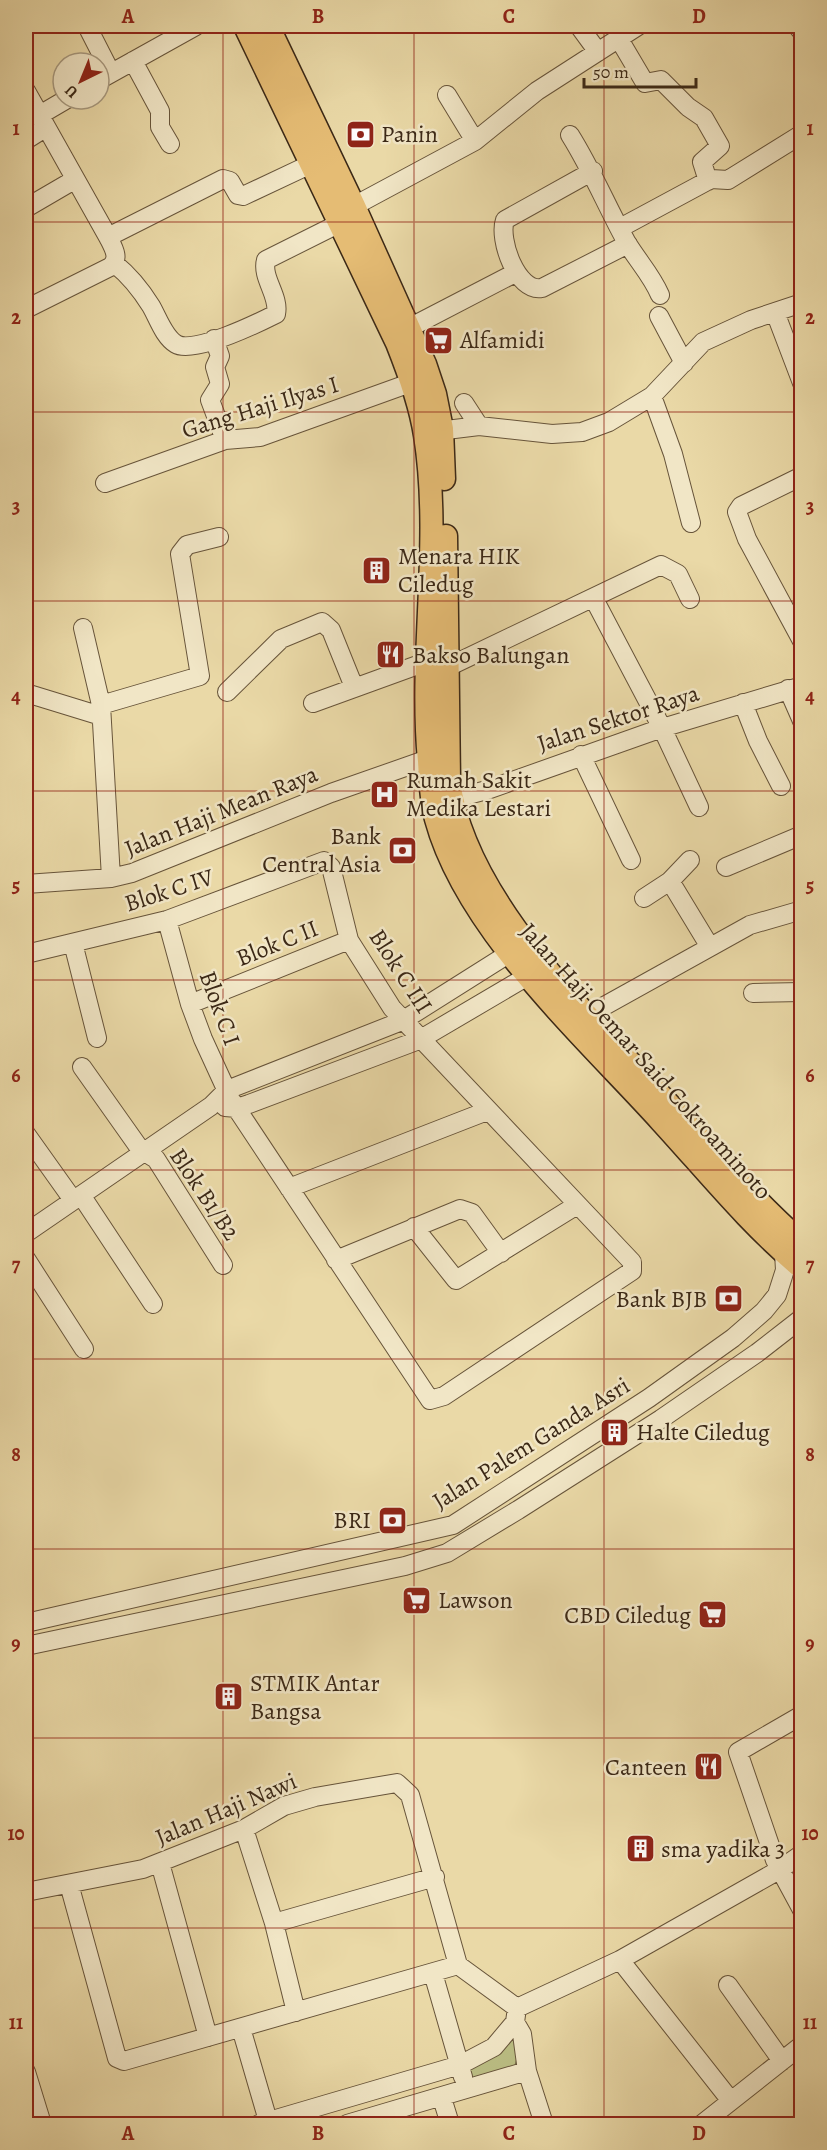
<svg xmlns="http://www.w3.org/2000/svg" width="827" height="2150" viewBox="0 0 827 2150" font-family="Alegreya,serif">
<rect width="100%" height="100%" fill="#ead9a7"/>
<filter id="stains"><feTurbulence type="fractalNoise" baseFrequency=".00333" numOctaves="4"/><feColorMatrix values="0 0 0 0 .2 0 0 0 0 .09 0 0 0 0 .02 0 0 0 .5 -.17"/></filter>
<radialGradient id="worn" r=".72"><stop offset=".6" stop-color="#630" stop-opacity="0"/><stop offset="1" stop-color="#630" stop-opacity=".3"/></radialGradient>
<path fill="#bbbe84" stroke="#7b734d" stroke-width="1.5" d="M513,2028L520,2049L513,2073L468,2088L461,2066Z"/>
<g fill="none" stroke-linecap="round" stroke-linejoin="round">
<defs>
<path id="minor" d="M87,26L111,73
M579,26L598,52
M797,26L802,32
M619,39L645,83L661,80L688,107L704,118L720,146L702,162L708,181
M133,61L160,111V127L170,144
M99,80L196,26
M26,91L108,237C113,247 121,259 110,267L26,309
M447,95L475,141
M38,116L67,99
M570,135C592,170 607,207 627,243C638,261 652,276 660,295
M26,140L45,128
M593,171L505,220C498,239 517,293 542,288L628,244
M354,206L475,141L537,91L638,26
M26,208L74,180
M620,228L711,179L728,180L802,134
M108,237L223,179L230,181L238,195L243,196L311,164
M115,264C130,276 141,290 151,306C158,318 164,337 176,344C193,355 258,323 276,314C280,296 261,278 266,260L340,223
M775,312L802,383
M659,316L684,363
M409,328L515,273
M214,339L220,356L215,367L220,384L210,400L225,440
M652,396L673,454L691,523
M464,403L479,426
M430,432L479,426L552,434L582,432L609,422L652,396L703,342L751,320L802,303
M802,476L741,506L737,512L747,539L802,641
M105,483L225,440L260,437L424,378
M594,599L662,728L699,807
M83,628L101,705L111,878
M448,667L661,565L678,574L690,599
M788,689L802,721
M227,692L281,639L322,622L331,630L354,687
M26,693L101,716
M313,703L426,662
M743,703L758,741L781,786
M101,705L200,676L180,554L187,545L219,537
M581,755L631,860
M452,799L487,790L662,728L802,686
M726,867L802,835
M670,881L710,947
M26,884L111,878L132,873L331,793L428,759
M644,898L670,881L690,860
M73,943L97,1038
M26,954L167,920L324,861L331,867L349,940L392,1008L632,1262V1271L444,1396L430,1400L231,1100L203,1039L190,1004L167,920
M753,993L802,992
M190,1004L349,940
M588,1015L750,925L802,910
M82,1067L140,1149L156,1159L223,1265
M225,1107L237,1108L249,1104L419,1040L538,970
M26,1134L73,1200
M289,1188L487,1111
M81,1195L153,1304
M414,1227L456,1280L577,1205
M26,1233L211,1106L227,1090L402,1021L521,946
M26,1259L84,1349
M336,1260L460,1209L472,1213L501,1253
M26,1623L453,1525L649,1398L733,1338L764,1311L777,1295L785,1270L784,1253
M26,1646L405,1566L447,1553L518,1510L661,1419L757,1353L802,1318
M802,1715L738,1752L775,1860L802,1910
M244,1829L274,1923L296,2012
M160,1863L208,2037
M69,1884L117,2058L124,2061L458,1965
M26,1892L143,1869L244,1829L284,1806L315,1797L397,1783L410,1795L458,1965
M274,1923L435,1877
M620,1960L731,2101
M458,1965L517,2008
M433,1973L463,2077
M728,1985L782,2061
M241,2028L269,2124
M527,2071L544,2124
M26,2072L42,2124
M442,2098L450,2124
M259,2124L460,2065L494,2047L515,2022
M347,2124L527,2071L522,2034L515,2022L517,2008L620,1960L779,1870L802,1854
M702,2124L802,2045"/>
<path id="major" d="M245,26L397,343C409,373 420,403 425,435C442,543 419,652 429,761C430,779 431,801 436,819C466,930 585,1037 661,1121C706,1170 750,1225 802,1268
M268,26L354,206L425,364L435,394L442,429L444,479
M446,536L449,781C464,899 586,1013 663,1098C708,1147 752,1199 802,1243"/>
</defs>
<use href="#minor" stroke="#67543a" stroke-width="20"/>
<use href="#major" stroke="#3b2816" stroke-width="25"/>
<use href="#minor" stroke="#f1e6c6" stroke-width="18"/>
<use href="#major" stroke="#e5bc74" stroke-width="22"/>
</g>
<path fill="none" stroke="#8f2418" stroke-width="1.5" stroke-opacity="0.55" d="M223,26V2124M414,26V2124M604,26V2124M26,222H802M26,412H802M26,601H802M26,791H802M26,980H802M26,1170H802M26,1359H802M26,1549H802M26,1738H802M26,1928H802"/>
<defs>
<symbol id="bank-square" viewBox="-11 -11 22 22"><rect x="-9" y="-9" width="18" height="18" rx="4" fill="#8f2418" stroke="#f1e6c6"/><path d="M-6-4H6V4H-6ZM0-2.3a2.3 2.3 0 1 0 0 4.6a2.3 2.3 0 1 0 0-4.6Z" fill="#fff"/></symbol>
<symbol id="supermarket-square" viewBox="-11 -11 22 22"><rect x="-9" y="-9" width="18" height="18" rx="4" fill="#8f2418" stroke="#f1e6c6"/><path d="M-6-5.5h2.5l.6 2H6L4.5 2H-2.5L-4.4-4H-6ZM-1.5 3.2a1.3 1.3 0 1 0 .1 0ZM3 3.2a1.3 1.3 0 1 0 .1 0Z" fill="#fff"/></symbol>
<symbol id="building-square" viewBox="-11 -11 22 22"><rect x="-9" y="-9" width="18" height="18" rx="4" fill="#8f2418" stroke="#f1e6c6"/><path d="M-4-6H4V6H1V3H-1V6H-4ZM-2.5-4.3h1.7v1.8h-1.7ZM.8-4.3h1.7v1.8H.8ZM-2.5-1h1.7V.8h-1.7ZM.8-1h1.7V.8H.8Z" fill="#fff"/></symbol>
<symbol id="restaurant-square" viewBox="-11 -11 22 22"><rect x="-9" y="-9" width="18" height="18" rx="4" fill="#8f2418" stroke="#f1e6c6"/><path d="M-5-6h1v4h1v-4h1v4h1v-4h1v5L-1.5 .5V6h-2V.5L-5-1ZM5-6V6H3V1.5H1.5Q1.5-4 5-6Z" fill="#fff"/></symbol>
<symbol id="hospital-square" viewBox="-11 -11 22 22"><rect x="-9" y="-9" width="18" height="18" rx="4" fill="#8f2418" stroke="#f1e6c6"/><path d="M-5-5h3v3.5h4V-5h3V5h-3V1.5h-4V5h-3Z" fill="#fff"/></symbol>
</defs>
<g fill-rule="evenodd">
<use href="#bank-square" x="344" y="118" width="33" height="33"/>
<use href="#supermarket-square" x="422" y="324" width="33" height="33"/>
<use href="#building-square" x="360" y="554" width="33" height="33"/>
<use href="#restaurant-square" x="374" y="638" width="33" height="33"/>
<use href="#hospital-square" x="368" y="778" width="33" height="33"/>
<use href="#bank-square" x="386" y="834" width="33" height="33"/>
<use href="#bank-square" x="712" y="1282" width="33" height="33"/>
<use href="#building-square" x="598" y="1416" width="33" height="33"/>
<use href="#bank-square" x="376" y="1504" width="33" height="33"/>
<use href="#supermarket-square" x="400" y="1584" width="33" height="33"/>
<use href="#supermarket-square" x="696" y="1598" width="33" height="33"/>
<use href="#building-square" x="212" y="1680" width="33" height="33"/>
<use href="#restaurant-square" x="692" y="1750" width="33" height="33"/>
<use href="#building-square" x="624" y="1832" width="33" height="33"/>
</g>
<g text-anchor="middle" stroke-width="5" stroke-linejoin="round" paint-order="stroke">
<g font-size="24" fill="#3b2816" stroke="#f1e6c6" text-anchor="start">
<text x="381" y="142">Panin</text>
<text x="460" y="348">Alfamidi</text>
<text x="398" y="564">Menara HIK<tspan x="398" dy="28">Ciledug</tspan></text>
<text x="412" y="663">Bakso Balungan</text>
<text x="406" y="788">Rumah Sakit<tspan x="406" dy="28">Medika Lestari</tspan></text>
<text x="381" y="844" text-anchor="end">Bank<tspan x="381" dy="28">Central Asia</tspan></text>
<text x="707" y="1307" text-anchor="end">Bank BJB</text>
<text x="636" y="1440">Halte Ciledug</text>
<text x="371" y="1528" text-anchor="end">BRI</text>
<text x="438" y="1608">Lawson</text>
<text x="691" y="1623" text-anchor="end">CBD Ciledug</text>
<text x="250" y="1691">STMIK Antar<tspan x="250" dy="28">Bangsa</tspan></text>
<text x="687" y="1775" text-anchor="end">Canteen</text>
<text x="661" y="1857">sma yadika 3</text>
</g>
<g font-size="24" fill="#3b2816" stroke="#f1e6c6">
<text transform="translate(260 407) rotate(-17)" y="8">Gang Haji Ilyas I</text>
<text transform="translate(618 718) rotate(-18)" y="8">Jalan Sektor Raya</text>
<text transform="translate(221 811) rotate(-22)" y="8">Jalan Haji Mean Raya</text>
<text transform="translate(169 890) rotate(-18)" y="8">Blok C IV</text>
<text transform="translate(277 943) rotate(-22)" y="8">Blok C II</text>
<text transform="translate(401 971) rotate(57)" y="8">Blok C III</text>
<text transform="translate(220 1008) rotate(70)" y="8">Blok C I</text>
<text transform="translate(646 1061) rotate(48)" y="8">Jalan Haji Oemar Said Cokroaminoto</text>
<text transform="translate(205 1194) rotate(56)" y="8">Blok B1/B2</text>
<text transform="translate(531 1443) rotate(-32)" y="8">Jalan Palem Ganda Asri</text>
<text transform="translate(226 1809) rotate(-23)" y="8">Jalan Haji Nawi</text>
</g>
</g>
<rect width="827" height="2150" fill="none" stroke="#ead9a7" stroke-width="66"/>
<g transform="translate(81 81) rotate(223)"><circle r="28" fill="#f1e6c6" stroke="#a89a80" stroke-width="1.5"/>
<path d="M0-4.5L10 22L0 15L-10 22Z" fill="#8f2418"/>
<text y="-9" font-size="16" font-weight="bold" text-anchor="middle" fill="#3b2816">U</text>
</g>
<path d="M584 78v9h112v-9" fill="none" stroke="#3b2816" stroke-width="3"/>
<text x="593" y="78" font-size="18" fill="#3b2816" stroke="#f1e6c6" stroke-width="4.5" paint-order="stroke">50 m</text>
<rect x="33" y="33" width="761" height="2084" fill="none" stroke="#8f2418" stroke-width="2"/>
<g font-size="20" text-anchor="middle" font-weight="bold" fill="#8f2418">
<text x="128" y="23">A</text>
<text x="318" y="23">B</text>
<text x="509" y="23">C</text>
<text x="699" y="23">D</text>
<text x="16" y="135">1</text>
<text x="810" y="135">1</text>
<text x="16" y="324">2</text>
<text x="810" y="324">2</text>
<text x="16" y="513">3</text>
<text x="810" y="513">3</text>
<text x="16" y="703">4</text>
<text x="810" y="703">4</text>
<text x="16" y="892">5</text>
<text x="810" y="892">5</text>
<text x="16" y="1082">6</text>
<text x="810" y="1082">6</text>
<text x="16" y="1271">7</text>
<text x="810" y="1271">7</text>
<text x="16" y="1461">8</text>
<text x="810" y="1461">8</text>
<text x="16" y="1650">9</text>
<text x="810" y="1650">9</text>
<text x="16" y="1840">10</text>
<text x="810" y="1840">10</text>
<text x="16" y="2029">11</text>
<text x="810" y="2029">11</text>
<text x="128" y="2140">A</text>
<text x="318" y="2140">B</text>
<text x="509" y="2140">C</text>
<text x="699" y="2140">D</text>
</g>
<rect width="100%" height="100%" filter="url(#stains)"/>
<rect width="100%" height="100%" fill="url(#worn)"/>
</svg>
